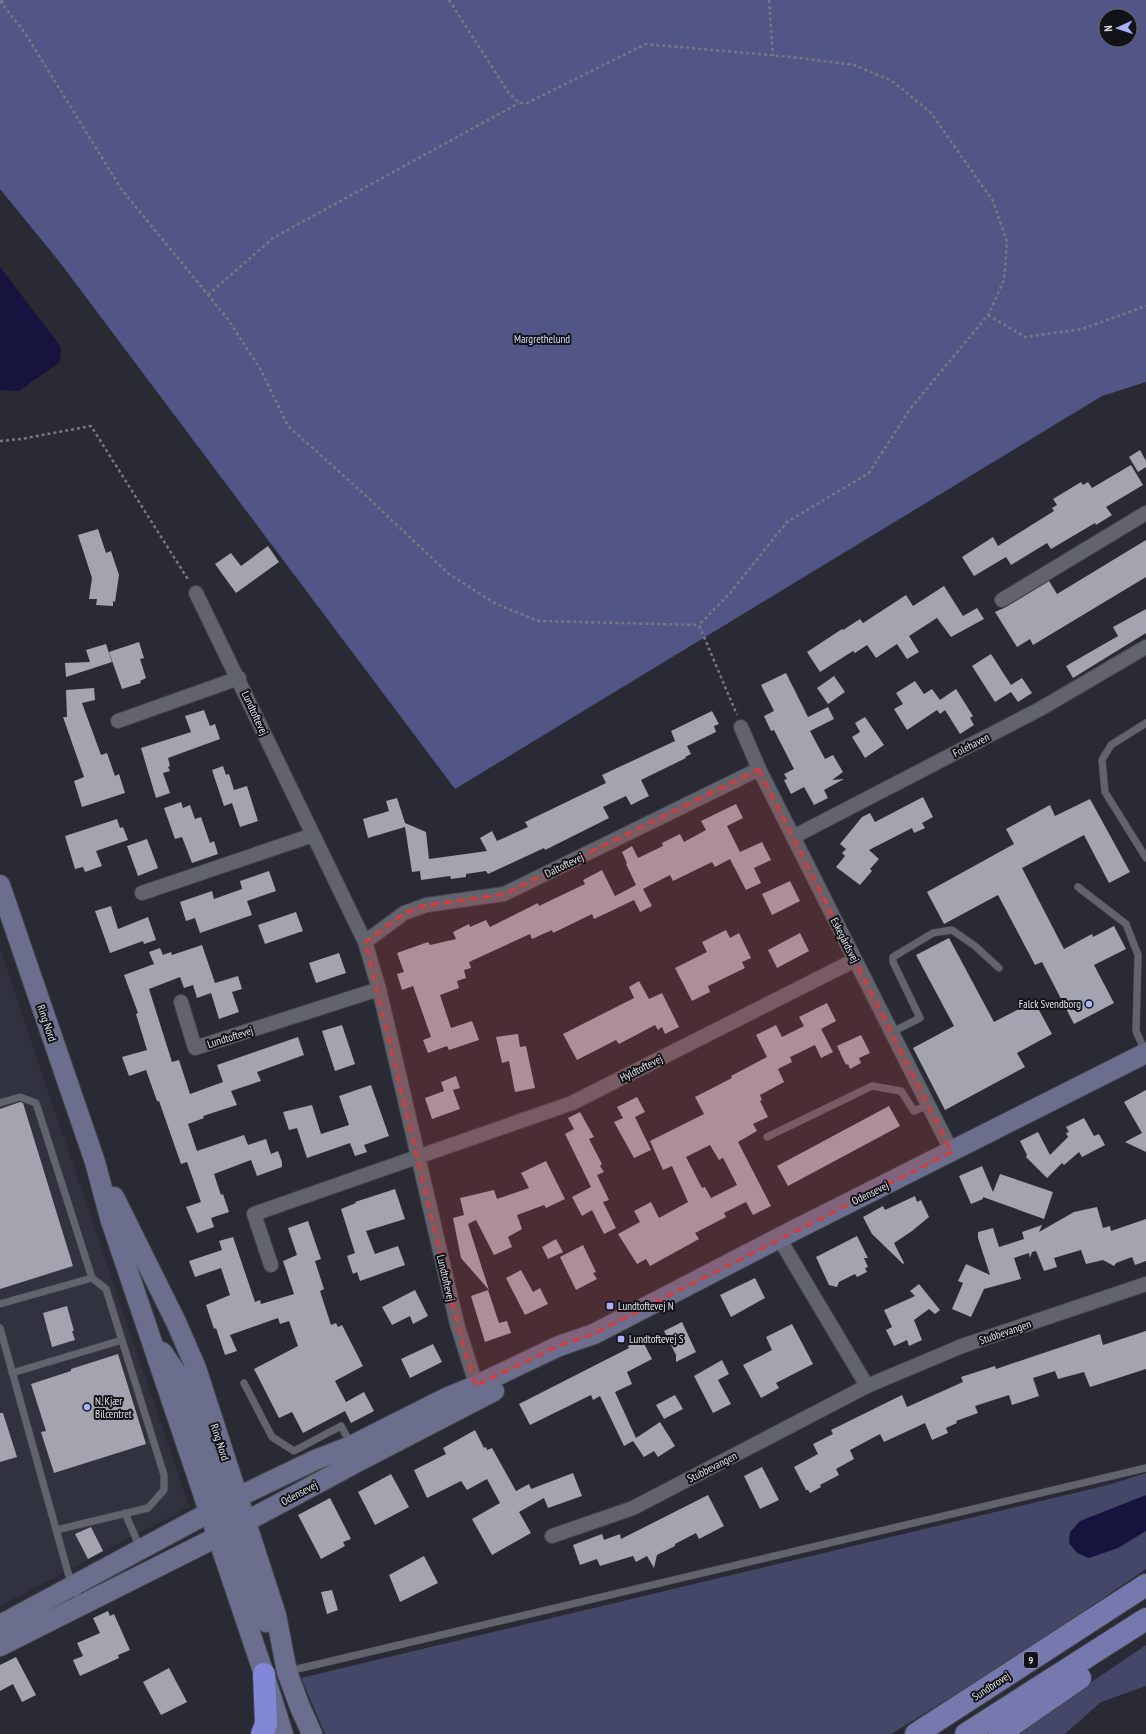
<svg xmlns="http://www.w3.org/2000/svg" width="1146" height="1734" viewBox="0 0 1146 1734" font-family="'PT Sans Narrow',sans-serif">
<rect width="100%" height="100%" fill="#292a33"/>
<path fill="#313240" d="M0,949L189,1507L0,1606Z"/>
<path fill="#444768" d="M1146,1473V1569L1007,1663L891,1734H325L301,1678L1108,1485Z
M1146,1645V1686L1101,1702L1065,1734H1015Z"/>
<path fill="#525687" fill-rule="evenodd" d="M0,0H1146V382L1102,396L455,789L58,260L0,189ZM1106,16H1130V40H1106Z"/>
<path fill="#16143f" d="M0,267L61,347L60,362L19,391L0,390Z
M1146,1495V1531L1118,1548L1089,1558L1077,1553L1069,1543L1070,1532L1080,1521Z"/>
<path fill="#a3a4af" fill-rule="evenodd" d="M1140,450L1146,461V467L1138,472L1129,457Z
M1131,465L1143,485L1106,507L1112,515L1096,525L1095,523L1051,549L1047,543L1011,565L1006,557L974,576L962,557L993,537L998,546L1054,511L1052,508L1057,505L1053,499L1081,482L1083,485L1088,482L1092,488Z
M98,529L106,553L111,551L119,575L115,602L113,601V606L96,605L97,599H89L92,578L78,535Z
M1146,540V577L1033,645L1030,639L1017,647L995,612L1006,607L1049,581L1057,594Z
M268,546L279,562L236,593L215,564L231,553L241,566Z
M944,586L963,616L977,608L984,619L951,637L937,618L909,636L919,652L907,659L897,644L876,658L867,645L855,653L853,651L820,672L807,652L842,629L843,630L860,619L863,623L906,595L913,606Z
M1146,609V633L1073,678L1066,666L1118,636L1113,627Z
M139,642L144,658L140,659L146,678L140,681L141,683L122,689L109,652Z
M106,644L112,662L66,677L65,663L90,662L86,650Z
M991,654L1011,685L1022,678L1032,693L1018,702L1011,692L995,702L972,666Z
M786,673L808,717L828,707L834,719L810,731L825,759L833,755L843,772L832,780L844,779L824,790L828,798L814,805L804,787L791,794L784,780L787,779L784,774L794,769L774,730L771,731L764,716L774,711L761,685Z
M834,676L845,692L828,704L817,688Z
M915,681L924,694L932,689L940,700L956,689L973,716L970,718L974,725L960,734L945,710L940,714L937,710L907,730L894,709L903,704L896,693Z
M94,688L95,700L82,703L101,755L107,753L115,776L119,774L125,793L82,807L74,781L84,777L63,717H67L66,690Z
M204,710L210,726L215,724L220,739L168,758L170,766L168,767L170,771L163,773L170,793L156,798L141,748L191,732L185,716Z
M712,711L719,724L714,726L716,732L687,746L691,754L685,757L686,758L641,780L649,796L631,805L626,796L603,807L609,818L545,850L544,848L488,874L486,871L466,874V877L451,879L450,876L421,880L420,871L412,872L405,827L368,838L363,819L389,811L386,801L397,798L405,823L426,832L429,859L487,851L480,838L492,831L497,841L528,827L525,822L606,783L602,775L675,741L671,731Z
M865,717L884,745L865,758L852,737L860,732L855,723Z
M223,766L226,775L229,774L234,790L247,786L258,821L240,827L232,803L224,806L212,770Z
M923,797L933,817L922,823L925,828L914,833L912,828L869,850L879,859L870,869L872,871L860,885L836,867L845,856L842,853L846,849L840,844L862,817L870,813L875,822Z
M1090,799L1130,872L1109,883L1084,835L1022,868L1064,949L1092,934L1093,937L1114,926L1126,949L1094,965L1114,1003L1074,1024L1042,962L1035,965L998,895L944,924L927,892L1014,844L1006,829L1050,805L1055,816Z
M181,802L183,808L190,805L195,819L201,817L210,843L214,841L218,854L192,863L182,837L175,839L164,808Z
M736,804L743,818L727,826L740,852L762,842L771,860L754,868L761,883L746,890L730,859L715,867L712,862L673,881L670,875L643,889L652,906L640,912L634,900L594,919L592,914L553,933L552,930L532,939L530,934L469,962L471,968L464,970L466,978L457,981L459,988L440,995L451,1028L472,1021L479,1040L449,1050L447,1046L428,1053L423,1040L431,1037L413,986L402,990L397,974L404,972L397,953L428,942L430,945L456,939L453,932L469,924L470,927L486,920L490,927L538,903L539,906L585,884L583,880L602,870L615,896L636,885L626,864L627,863L622,852L632,846L638,858L663,846L662,843L680,834L684,842L706,830L701,821Z
M117,819L120,828L123,827L128,840L96,851L102,866L85,872L83,867L75,869L65,836Z
M147,839L158,868L138,876L127,846Z
M269,871L276,891L247,901L252,915L200,933L195,918L186,921L180,902L212,891L214,899L242,889L240,881Z
M790,881L800,901L772,915L762,894Z
M111,906L118,929L148,917L156,940L144,944L143,941L110,953L95,911Z
M296,912L303,931L265,944L258,925Z
M726,930L730,938L739,933L751,958L742,962L745,968L708,986L710,992L692,1001L675,968L707,952L702,942Z
M800,933L809,951L777,968L768,950Z
M949,938L994,1022L1034,1001L1052,1034L1017,1053L1025,1067L945,1110L913,1048L954,1026L916,955Z
M202,945L215,983L238,976L242,989L232,992L239,1012L219,1019L211,993L197,998L193,985L184,988L180,977L149,989L172,1062L179,1060L190,1094L223,1082L217,1065L298,1037L304,1055L257,1072L261,1081L231,1091L237,1105L203,1116L204,1118L188,1124L197,1151L244,1135L248,1145L266,1139L271,1154L278,1151L282,1162V1167L257,1176L251,1160L214,1174L221,1195L223,1194L229,1212L211,1218L214,1227L197,1233L186,1207L201,1202L187,1162L181,1164L159,1101H157L146,1070L129,1076L122,1057L147,1050L136,1014L138,1013L124,975L154,964L149,952L160,948L163,955L171,952L172,955Z
M339,953L346,973L316,983L309,963Z
M639,981L649,999L662,993L679,1027L665,1034L662,1027L658,1030L655,1025L619,1044L616,1040L577,1060L563,1034L634,998L629,987Z
M827,1003L836,1021L821,1029L833,1052L821,1058L815,1045L790,1057L792,1062L778,1069L784,1082L760,1095L762,1100L760,1101L768,1117L753,1124L757,1131L738,1142L771,1206L753,1215L746,1202L724,1213L726,1217L695,1233L699,1239L650,1266L646,1259L637,1264L618,1234L640,1222L634,1211L651,1202L659,1218L688,1202L672,1166L663,1170L650,1141L704,1114L695,1097L732,1078L731,1076L767,1057L756,1035L776,1025L782,1037L804,1026L799,1017ZM710,1145L719,1160L723,1158L737,1185L711,1198L705,1187L702,1188L686,1157Z
M342,1025L355,1064L335,1071L322,1031Z
M518,1034L520,1047L526,1046L535,1088L515,1092L509,1061L502,1063L496,1037Z
M861,1035L870,1053L859,1058L861,1063L850,1069L848,1064L846,1065L837,1046Z
M456,1076L460,1088L453,1090L460,1109L432,1119L425,1098L444,1091L441,1082Z
M371,1085L389,1136L364,1145L367,1152L355,1156L350,1143L307,1158L297,1128L289,1130L283,1112L312,1105L321,1134L349,1125L339,1096Z
M1146,1090V1152L1125,1142L1142,1133L1124,1102Z
M637,1097L645,1112L635,1117L651,1150L634,1158L614,1122L623,1118L617,1107Z
M20,1102L23,1103L73,1266L0,1289V1109Z
M889,1106L900,1126L788,1186L777,1166Z
M580,1112L594,1137L589,1139L602,1164L600,1166L604,1172L597,1175L609,1200L603,1202L616,1228L604,1234L592,1210L582,1216L572,1197L591,1187L565,1134L574,1129L568,1118Z
M1084,1118L1094,1136L1099,1134L1105,1145L1082,1157L1079,1152L1064,1165L1062,1163L1047,1178L1026,1157L1027,1155L1020,1141L1038,1132L1050,1155L1068,1137L1066,1133L1069,1132L1066,1127Z
M546,1161L565,1199L546,1208L544,1205L517,1215L522,1229L508,1237L512,1247L494,1255L476,1220L468,1224L489,1290L461,1258L453,1218L464,1215L460,1198L494,1190L497,1199L529,1188L521,1173Z
M982,1166L993,1192L1000,1174L1053,1192L1044,1219L983,1197V1199L971,1204L959,1176Z
M395,1189L405,1219L366,1231L375,1254L398,1246L405,1265L360,1281L357,1272L353,1274L347,1256L355,1253L341,1209L356,1203L355,1202Z
M915,1196L917,1202L921,1200L929,1217L912,1231L894,1243L904,1263L903,1264L872,1234L863,1217L883,1206L885,1210Z
M1097,1207L1103,1228L1110,1226L1111,1231L1146,1219V1261L1135,1265L1132,1257L1116,1263L1114,1266L1103,1260L1086,1264L1081,1250L1054,1258L1057,1267L1044,1271L1036,1251L1032,1252L1030,1258L1029,1253L1014,1258L1021,1279L984,1289L971,1317L952,1309L963,1283L958,1281L966,1264L990,1275L978,1238V1232L993,1228L999,1247L1024,1239L1022,1232L1042,1225L1039,1232L1074,1212Z
M308,1221L321,1259L315,1261L324,1289L320,1291L331,1325L336,1323L338,1327L342,1325L363,1366L335,1381L346,1402L364,1392L374,1411L351,1423L345,1411L303,1433L292,1412L279,1418L254,1369L298,1346L289,1321L280,1324L278,1318L230,1335L237,1351L225,1355L216,1328L214,1329L206,1305L230,1295L221,1268L195,1277L189,1261L222,1250L219,1241L233,1237L255,1302L260,1300L261,1304L294,1294L283,1261L297,1255L288,1228Z
M857,1236L868,1258H864L868,1267L865,1268L867,1272L857,1277L855,1274L839,1282L837,1287L829,1285L816,1257Z
M556,1239L563,1252L548,1259L542,1247Z
M583,1245L596,1272L593,1273L597,1279L576,1290L560,1257Z
M521,1270L533,1292L540,1288L548,1304L525,1315L506,1278Z
M755,1278L765,1298L731,1317L720,1295Z
M919,1284L940,1310L935,1314L929,1309L914,1320L922,1340L909,1346L907,1340L894,1346L886,1330L892,1327L884,1310L915,1296L910,1291Z
M415,1290L428,1316L413,1324L410,1316L392,1325L382,1307Z
M488,1290L499,1323L507,1321L511,1333L485,1342L471,1296Z
M67,1306L74,1331H72L75,1340L52,1347L43,1313Z
M682,1322L696,1352L676,1362V1355L664,1331Z
M792,1324L813,1364L776,1383L779,1388L761,1398L743,1365L772,1350L766,1337Z
M1146,1331V1369L1090,1387L1084,1372L1058,1379L1055,1371L1033,1378L1039,1396L1012,1405L1009,1395L975,1406L978,1413L956,1421L957,1423L946,1428L948,1433L932,1440L925,1423L884,1442L880,1434L850,1450L854,1459L836,1469L839,1475L820,1485L821,1487L810,1493L808,1490H806L794,1467L818,1454L813,1444L833,1434L831,1430L902,1395L907,1407L963,1382L961,1377L995,1366L996,1369L1100,1334L1103,1345Z
M641,1338L652,1359L627,1372L632,1384L615,1392L636,1438L660,1422L675,1446L658,1457L654,1451L644,1457L633,1441L624,1446L600,1396L593,1400L591,1395L530,1425L519,1404L629,1348L628,1346Z
M433,1344L442,1362L410,1378L401,1359Z
M118,1354L146,1444L54,1473L41,1432L46,1431L31,1384L71,1371V1369Z
M722,1360L729,1374L718,1380L731,1404L713,1413L694,1376Z
M675,1395L683,1409L664,1419L656,1405Z
M0,1413H3L17,1457L0,1462Z
M475,1430L484,1448L486,1447L487,1450L492,1448L516,1491L529,1484L531,1489L573,1473L582,1496L548,1508L544,1498L519,1512L531,1533L492,1555L472,1519L500,1503L487,1479L467,1490L461,1481L427,1498L414,1470L446,1454L443,1448Z
M762,1467L779,1500L760,1509L744,1476Z
M391,1474L409,1507L375,1525L358,1492Z
M708,1495L724,1526L699,1539L696,1533L675,1544V1546L657,1555L654,1568L647,1556L636,1562L633,1556L600,1566L597,1559L580,1565L573,1545L602,1534L604,1540L620,1534L621,1539Z
M330,1498L351,1539L343,1542L345,1546L321,1559L298,1515Z
M91,1527L103,1551L88,1559L75,1534Z
M424,1556L438,1583L400,1602L389,1575Z
M332,1590L338,1610L327,1614L321,1592Z
M108,1611L110,1616L114,1614L130,1650L118,1655L119,1658L80,1676L73,1660L83,1656L77,1643L100,1633L93,1618Z
M16,1657L36,1695L22,1702L13,1684L0,1691V1665Z
M169,1668L187,1702L161,1715L143,1682Z"/>
<g fill="none" stroke-linecap="round" stroke-linejoin="round">
<defs>
<path id="lane" d="M1146,723L1111,745L1102,760L1105,792L1146,858
M1078,887L1126,924L1138,955L1136,1031L1146,1053
M892,1032L920,1018L893,962V957L933,933L952,930L975,946L999,968
M0,1103L20,1097L36,1103L92,1278L106,1289L164,1475V1490L148,1508L56,1530
M767,1137L872,1086L901,1091L914,1111L928,1105
M0,1304L92,1278
M0,1328L72,1587L78,1596L86,1600
M12,1373L122,1340
M244,1383L272,1437L294,1451L341,1426L351,1444
M125,1513L140,1548
M289,1671L1146,1468"/>
<path id="street" d="M196,593L365,942L379,989L457,1324L479,1394
M1002,600L1146,513
M118,721L239,678
M741,727L759,769L952,1152
M793,837L1040,709L1146,647
M142,893L313,835
M365,942L404,913L426,905L504,894L759,769
M181,1002L195,1048L379,989
M779,1238L867,1386
M271,1265L254,1214L572,1103L855,960
M552,1536L633,1508L867,1386L962,1346L1146,1284"/>
<path id="secondary" d="M0,885L95,1162L110,1218L264,1674L283,1734
M114,1197L176,1322L196,1368L276,1615L287,1672L300,1707L312,1734
M162,1352L177,1374L222,1505L231,1514
M224,1519L232,1529L255,1596L266,1622
M0,1625L238,1497L315,1460L351,1446L446,1398L475,1386L559,1346L594,1334L779,1238L1146,1053
M0,1646L217,1537L359,1461L494,1391"/>
<path id="primary" d="M916,1734L1146,1585
M966,1734L1146,1619
M999,1734L1080,1678"/>
<path id="highway" d="M262,1734L266,1724L264,1674"/>
</defs>
<use href="#lane" stroke="#44454b" stroke-width="8"/>
<use href="#street" stroke="#44454b" stroke-width="16"/>
<use href="#secondary" stroke="#44454b" stroke-width="22"/>
<use href="#primary" stroke="#44454b" stroke-width="24"/>
<use href="#highway" stroke="#44454b" stroke-width="24"/>
<path stroke="#787880" stroke-width="2.5" stroke-dasharray="3 3" stroke-linecap="butt" d="M449,0L508,92L519,103H527L646,44L791,57L854,65L892,81L931,113L993,201L1007,242L1004,280L988,315L910,409L869,473L787,522L730,593L699,625L737,715
M769,0L773,56
M0,1L25,33L122,190L227,318L261,370L288,426L364,494L449,574L496,604L538,621L699,625
M1,2L5,0
M208,295L273,238L519,103
M988,315L1025,337L1082,329L1146,306
M0,441L21,439L91,426L189,581"/>
<use href="#lane" stroke="#61636d" stroke-width="7"/>
<use href="#street" stroke="#61636d" stroke-width="14"/>
<use href="#secondary" stroke="#6b6e8d" stroke-width="20"/>
<use href="#primary" stroke="#7579ad" stroke-width="22"/>
<use href="#highway" stroke="#8287d8" stroke-width="22"/>
</g>
<path fill="#d73b3b" fill-opacity="0.2" stroke="#d73b3b" stroke-width="3" stroke-dasharray="8 5" stroke-linejoin="round" d="M759,769L952,1152L594,1334L559,1346L475,1386L457,1324L365,942L404,913L426,905L504,894Z"/>
<g fill="#a9b0fc" stroke="#121317" stroke-width="1.5">
<circle cx="1089" cy="1004" r="4"/>
<rect x="606" y="1302" width="8" height="8" rx="2"/>
<rect x="617" y="1335" width="8" height="8" rx="2"/>
<circle cx="87" cy="1407" r="4"/>
</g>
<g text-anchor="middle" stroke-width="4" stroke-linejoin="round" paint-order="stroke">
<rect fill="#121317" stroke="#a4a4a9" stroke-width="1" x="1024" y="1652" width="14" height="16" rx="3"/>
<g font-size="10" font-weight="bold" fill="#e2e2e8">
<text x="1031" y="1664">9</text>
</g>
<g font-size="11" fill="#dadefe" stroke="#121317">
<text x="542" y="343">Margrethelund</text>
</g>
<g font-size="11" fill="#e2e2e8" stroke="#121317">
<text transform="translate(255 713) rotate(65)" y="4">Lundtoftevej</text>
<text transform="translate(971 745) rotate(-27)" y="4">Folehaven</text>
<text transform="translate(564 865) rotate(-26)" y="4">Daltoftevej</text>
<text transform="translate(845 940) rotate(63)" y="4">Eskegårdsvej</text>
<text transform="translate(47 1023) rotate(71)" y="4">Ring Nord</text>
<text transform="translate(230 1037) rotate(-18)" y="4">Lundtoftevej</text>
<text transform="translate(641 1068) rotate(-27)" y="4">Hyldtoftevej</text>
<text transform="translate(870 1193) rotate(-26)" y="4">Odensevej</text>
<text transform="translate(446 1278) rotate(77)" y="4">Lundtoftevej</text>
<text transform="translate(1005 1332) rotate(-19)" y="4">Stubbevangen</text>
<text transform="translate(220 1442) rotate(72)" y="4">Ring Nord</text>
<text transform="translate(712 1467) rotate(-27)" y="4">Stubbevangen</text>
<text transform="translate(299 1493) rotate(-28)" y="4">Odensevej</text>
<text transform="translate(991 1686) rotate(-33)" y="4">Sundbrovej</text>
</g>
<g font-size="11" fill="#e2e2e8" stroke="#121317" text-anchor="start">
<text x="1081" y="1008" text-anchor="end">Falck Svendborg</text>
<text x="618" y="1310">Lundtoftevej N</text>
<text x="629" y="1343">Lundtoftevej S</text>
<text x="95" y="1405">N. Kjær<tspan x="95" dy="13">Bilcentret</tspan></text>
</g>
</g>
<g transform="translate(1118 28) rotate(267)"><circle r="19" fill="#121317" stroke="#65666b"/>
<path d="M0-3L7 15L0 10L-7 15Z" fill="#a9b0fc"/>
<text y="-6" font-size="11" font-weight="bold" text-anchor="middle" fill="#e2e2e8">N</text>
</g>
</svg>
